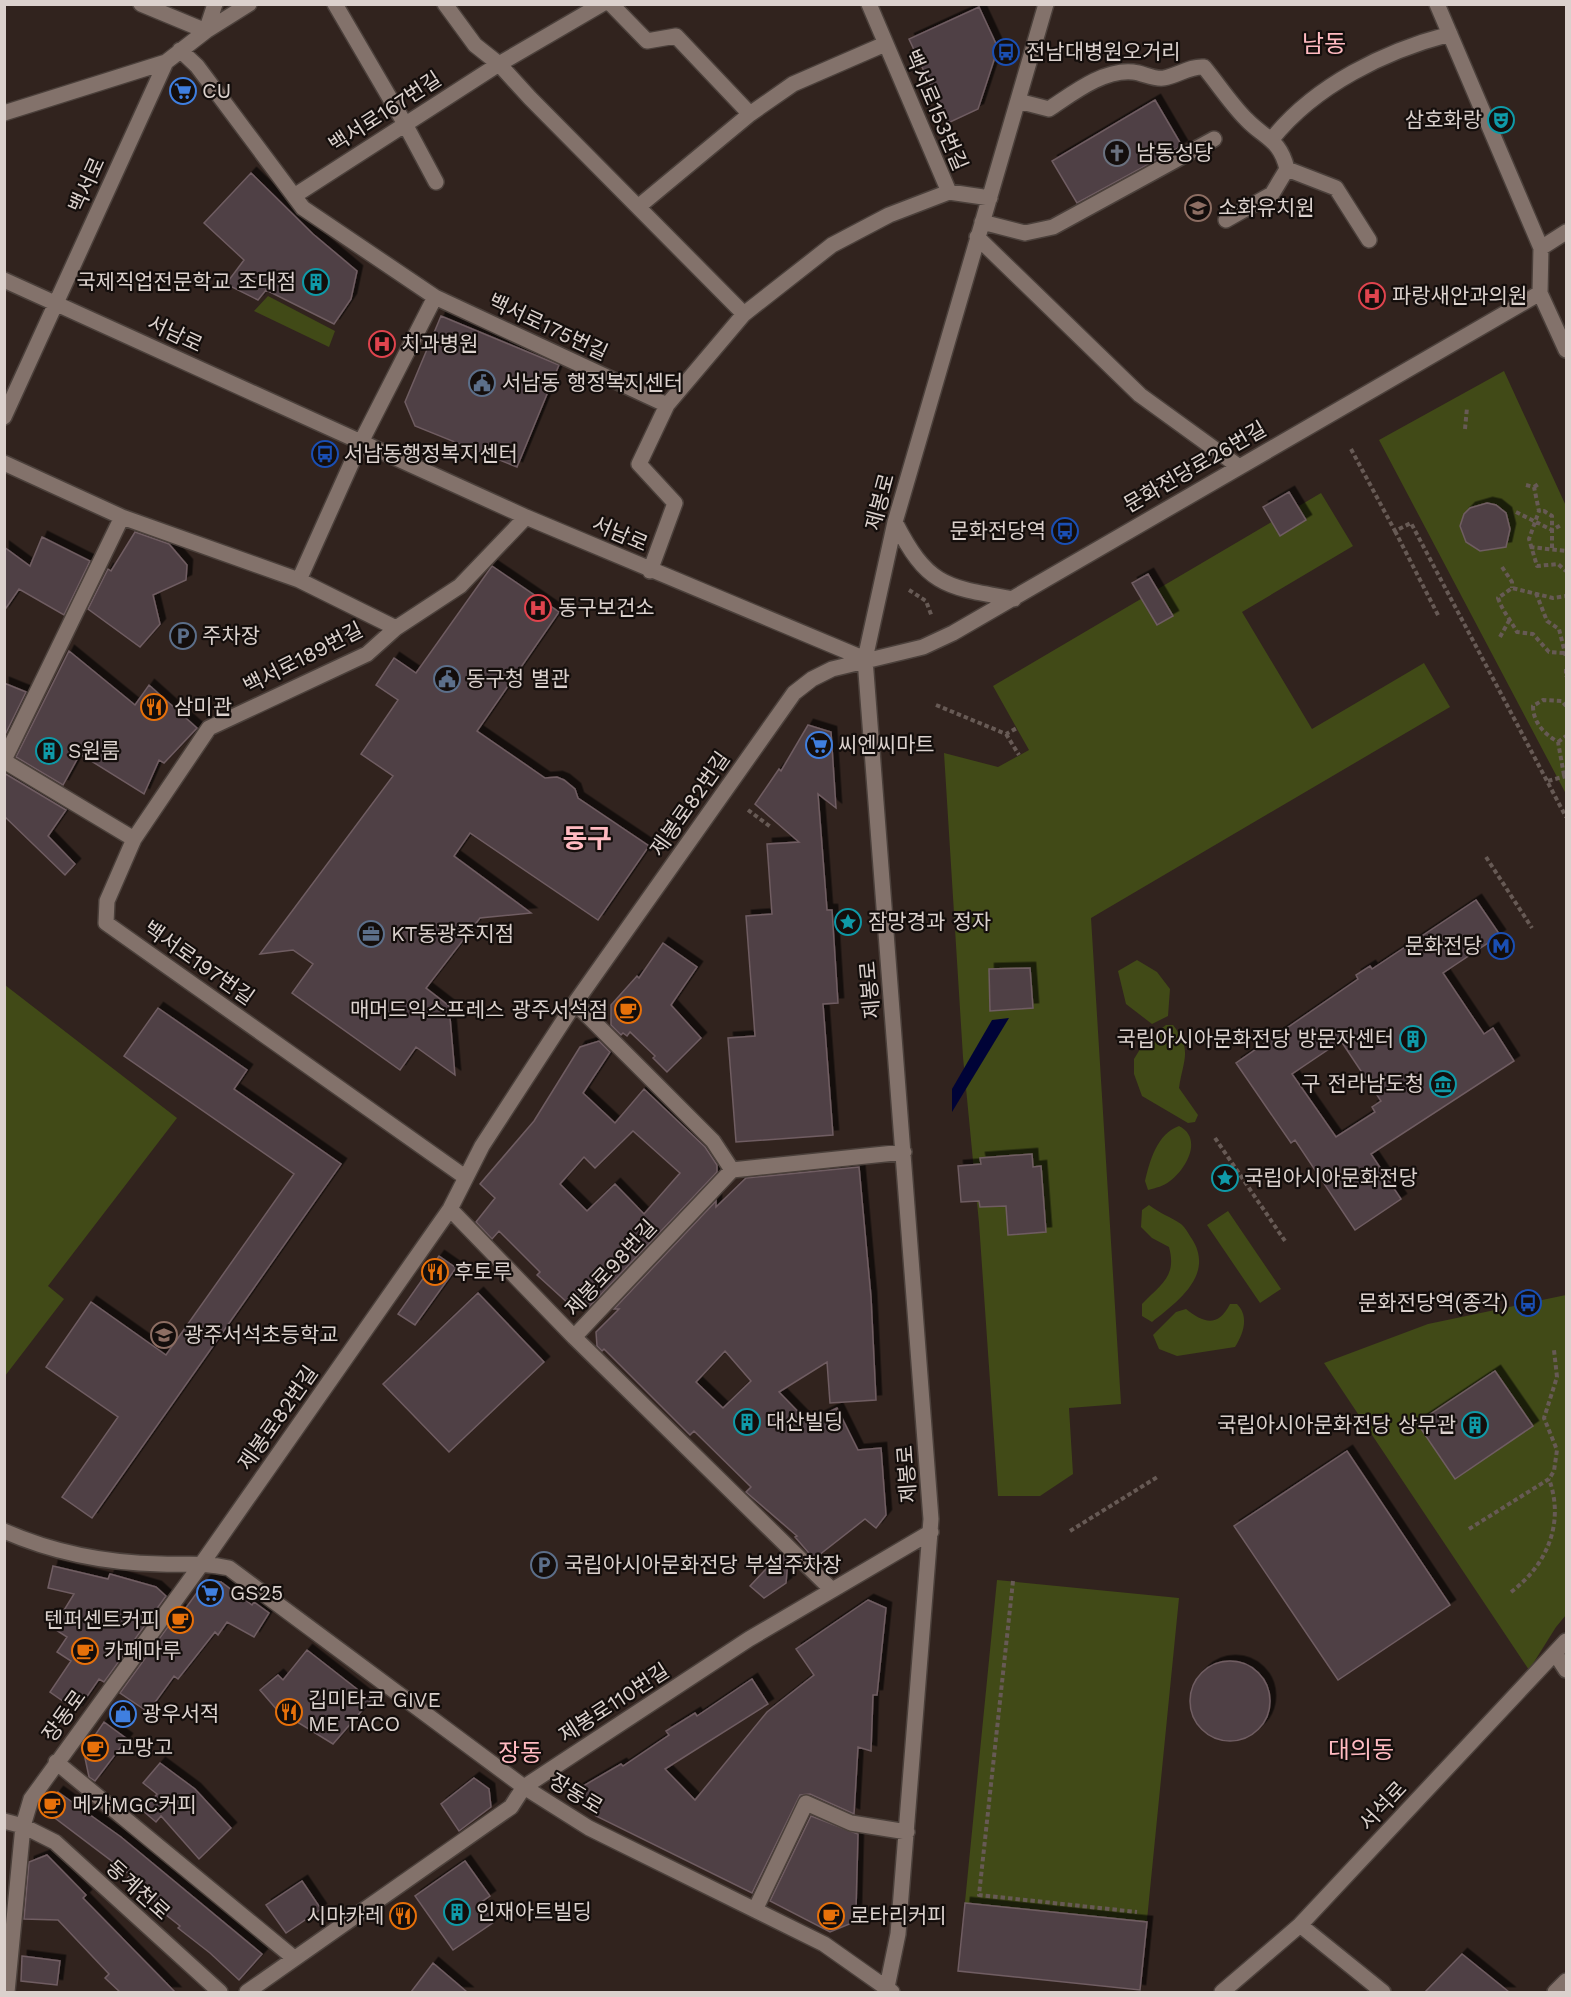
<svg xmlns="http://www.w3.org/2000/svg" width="1571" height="1997" viewBox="0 0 1571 1997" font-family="'Work Sans','Noto Sans KR',sans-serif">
<defs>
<filter id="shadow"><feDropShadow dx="5.5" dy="-5.5" stdDeviation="0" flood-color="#0009"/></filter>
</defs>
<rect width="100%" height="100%" fill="#31231e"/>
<path fill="#414a17" d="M268,296L335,331L329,347L254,311Z
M1504,371L1566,506V794L1379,440Z
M1321,493L1353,546L1242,612L1312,729L1424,663L1450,707L1091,918L1121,1404L1069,1408L1073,1474L1040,1496H998L979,1223L963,1057L944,753L998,767L1029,750L993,686Z
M1137,960L1157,972L1170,989L1168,1016L1152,1024L1126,1004L1118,971Z
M5,985L177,1118L48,1286L64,1299L5,1376Z
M1166,1025H1173C1193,1050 1183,1060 1179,1088L1198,1115L1195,1122L1188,1123L1142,1096L1134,1074V1059L1145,1041Z
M1179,1126C1203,1138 1187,1168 1170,1181C1164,1186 1156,1188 1148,1190L1145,1181C1150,1160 1157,1134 1179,1126Z
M1149,1205C1159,1213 1171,1217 1181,1224C1186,1228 1189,1235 1192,1239C1215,1275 1177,1302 1152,1322L1142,1316V1304C1161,1284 1177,1277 1169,1247L1152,1238L1141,1227L1142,1210Z
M1228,1211L1281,1289L1260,1303L1207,1225Z
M1566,1295V1615L1556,1627L1529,1670L1324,1363L1428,1324Z
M1230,1304H1237C1249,1316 1244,1333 1235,1347L1177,1356L1159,1349L1153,1335L1176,1312L1186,1309C1203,1322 1217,1329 1230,1304Z
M997,1580L1179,1598L1145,1940L963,1922Z"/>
<path fill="#000337" d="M1009,1018L952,1112V1089L992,1020Z"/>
<path fill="#504045" stroke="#6f5d62" stroke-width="1.5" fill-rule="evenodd" filter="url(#shadow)" d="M979,7L998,48L978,109L948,123L909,39Z
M1155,100L1182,146L1077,203L1052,161Z
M251,173L313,234L357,271L351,299L334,324L266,290L258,300L226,284L244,260L204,223Z
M441,316L559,365L517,467L415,426L405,402Z
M1289,492L1306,520L1280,536L1263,507Z
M1487,503L1496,505L1506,513L1510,529L1506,547L1480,551L1466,542L1460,526L1464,514L1470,508Z
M135,532L169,544L187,565L186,580L153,595L160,624L140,647L88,609L108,569L111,571Z
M42,537L90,561L64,615L19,589L4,611V547L30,566Z
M492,566L559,612L477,731L545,778L557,777L564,780L575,789L578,798L649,846L598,920L470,833L454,856L531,913L480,918L426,988L449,1006L455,1075L416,1047L400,1070L292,993L313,964L293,950L260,954L393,776L361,754L398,700L376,685L394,658L416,673Z
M1148,574L1173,616L1157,625L1132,583Z
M69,651L135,705L149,685L197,728L164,763L159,760L144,794L80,754L63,785L16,757Z
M4,683L26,692L4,737Z
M808,725L831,732L836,808L818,794L827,910H832L838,1003L823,1004L833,1135L736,1142L728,1038L755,1036L746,916L772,914L767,844L799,842L755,804L779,769L781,771Z
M4,773L66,810L48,836L75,864L65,875L4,816Z
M1476,900L1500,935L1443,973L1484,1034L1493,1028L1514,1061L1371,1154L1401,1199L1355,1230L1295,1140L1291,1143L1236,1063L1358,979L1356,975L1370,966L1372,969ZM1341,1041L1381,1101L1372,1107L1375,1112L1336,1137L1292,1074Z
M663,943L697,967L671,1005L701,1038L667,1072L653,1058L655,1056L630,1032L627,1036L623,1033L621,1035L611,1025V1005L637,976L639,978Z
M1030,968L1033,1008L990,1011L989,969Z
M158,1008L247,1070L234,1089L341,1164L92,1518L62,1497L118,1417L46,1367L91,1302L166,1355L294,1174L124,1056Z
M599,1041L610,1052L583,1093L615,1123L644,1089L705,1147L717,1165V1172L589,1307L570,1305L537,1275L540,1272L499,1231L492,1239L476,1222L495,1198L480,1184L534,1121L580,1047ZM633,1131L680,1173L644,1214L615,1184L587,1211L560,1184L584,1157L595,1168Z
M1032,1154L1033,1167L1041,1166L1046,1232L1008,1235L1006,1206L980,1207L979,1201L961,1202L958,1166L981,1164L980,1158Z
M859,1167L871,1297L876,1400L830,1403L827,1362L779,1392L808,1422L837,1408L858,1450L881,1448L886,1515L876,1528L865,1519L814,1559L795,1537L797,1536L746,1492L751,1487L694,1431L690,1435L604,1349L602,1351L597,1346L596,1332L619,1309H614L716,1201V1207L746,1178ZM725,1351L751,1381L723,1408L696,1382Z
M439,1256L456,1268L415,1325L398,1314Z
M478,1293L544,1362L449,1452L383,1384Z
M1495,1371L1533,1426L1455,1479L1417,1423Z
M1347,1451L1450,1605L1338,1680L1234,1526Z
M781,1553L788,1560L786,1583L764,1598L750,1586Z
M53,1566L108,1579L110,1574L156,1587L166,1596L104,1682L99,1679L77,1711L50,1692L71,1661L57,1652L67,1637L53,1628L74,1594L48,1588Z
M206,1580L221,1582L252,1605L254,1602L269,1613L254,1637L227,1622L218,1635L215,1632L178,1679L174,1676L148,1712L120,1693L180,1610L183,1612Z
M868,1600L886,1608L877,1695H873L871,1751L858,1747L854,1814L810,1794L800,1795L752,1893L596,1816L578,1789L621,1764L623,1766L669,1735L666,1731L695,1713L697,1716L752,1679L768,1704L665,1769L695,1800L767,1712L814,1675L796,1649Z
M307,1650L371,1700L333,1744L286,1715L284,1718L260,1690L278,1675L283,1680Z
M1190 1701a40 40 0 1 1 80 0a40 40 0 1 1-80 0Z
M104,1722L127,1739L95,1781L89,1777L85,1758L87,1747Z
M160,1763L195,1789L231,1828L199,1859L161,1816L156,1822L143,1811L157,1794L143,1783Z
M474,1778L489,1789L491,1807L459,1831L441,1804Z
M58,1792L121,1837L262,1954L239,1980L210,1953L178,1928L180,1926L155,1906L157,1903L126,1880L130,1875L51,1815L49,1804Z
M811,1816L858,1834L856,1909L852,1923L830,1932L770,1901Z
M47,1855L86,1895L83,1898L175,1992H120L105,1978L109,1974L58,1920L24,1919L29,1862Z
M465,1861L490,1896L480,1903L494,1922L453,1950L415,1896Z
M302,1881L321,1909L286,1933L266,1905Z
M965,1903L1147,1922L1140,1990L958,1971Z
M1462,1954L1509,1992H1425Z
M22,1956L60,1961L57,1985L21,1981Z
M433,1963L467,1992H411Z"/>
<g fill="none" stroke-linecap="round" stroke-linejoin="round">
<defs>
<path id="minor" d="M141,4L206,31L215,4
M335,4L405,124L436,182
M445,4L475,45L499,64L530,98L744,314
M611,4L647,41L676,36L750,114
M869,4L949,192
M1437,4L1541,248L1540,293L1566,350
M180,50L197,66L303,208L435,297L667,405
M1018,101L1049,109C1072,94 1103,69 1133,72C1143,73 1155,80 1164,78C1179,75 1190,66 1204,67C1218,84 1231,104 1246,119C1265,139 1280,139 1287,169L1272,194L1226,220
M4,113L166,62
M1272,139C1315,85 1385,51 1450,34
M1287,169L1336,188L1369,240
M294,196L499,64L602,4
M638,207L750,114L793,84L885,44
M982,222L1025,233L1053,227L1214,139
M977,237L1140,395L1238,466
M1541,248L1566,232
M4,280L526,517L865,659
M4,417L166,62L206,31L249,4
M4,463L122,517L4,760
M122,517L299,580L396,628
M895,522C928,587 946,587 1014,599
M650,571L675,503L639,464L667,405L744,314L832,245L889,215L949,192L990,198
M299,580L361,442L435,297
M4,761L134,839L107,901L106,923L465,1177
M134,839L209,728L367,654L396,628L460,586L526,517
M575,1003L713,1141L732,1170
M450,1209L574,1337L831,1589
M574,1337L732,1170L904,1152
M4,1531C54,1553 107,1563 161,1564C188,1565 201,1562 229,1568L524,1787L589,1828L824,1944L892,1992
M1555,1653L1566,1670
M56,1762L294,1958
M4,1821L23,1826L55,1842L220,1992
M755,1910L806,1803L851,1823L907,1832
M1300,1925L1383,1992
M7,1992L23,1826L31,1799L203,1562L450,1209L482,1146L575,1003L794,693L812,679L832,669L923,647L953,633L1540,293
M247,1992L511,1807L524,1787L749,1639L931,1532
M886,1992L898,1934L931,1519L865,659L895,522L1046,4
M1222,1992L1300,1925L1566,1641
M1555,1992L1566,1981"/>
</defs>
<use href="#minor" stroke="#4b403b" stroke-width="18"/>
<path stroke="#675a55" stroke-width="4" stroke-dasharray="4.5 3" stroke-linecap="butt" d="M1465,429L1467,408
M1351,449L1395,531L1411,523L1566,817
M1526,485L1534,487L1539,511L1529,539L1537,566L1558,564L1566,571
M1534,487L1540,483
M1516,512L1552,530V516L1544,511H1539
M1395,531L1439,617
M1530,547L1566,551
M1552,548V530L1561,525
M1502,567L1512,582V588
M909,590L926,601L932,617
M1536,593L1547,621L1559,629L1566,657
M1500,637L1510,619
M1564,653L1549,652L1533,634L1517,632C1510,619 1503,612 1498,598L1512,588L1553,598L1566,596
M1566,669V677
M936,705L1006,734L1017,728
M1006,734L1019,755
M1558,742L1566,736
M1564,775L1558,742C1544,734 1533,722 1533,706L1543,700L1562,701L1566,706
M1548,781L1566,776
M748,810L772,828
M1486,857L1532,928
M1215,1138L1285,1241
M1469,1529L1549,1479L1554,1471L1557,1450L1544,1418L1557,1377L1554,1350
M1070,1531L1159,1476
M1013,1581L979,1895L1137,1912
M1511,1592C1547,1565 1565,1523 1549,1479"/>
<use href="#minor" stroke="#83726b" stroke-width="15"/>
</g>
<defs>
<symbol id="bus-ring" viewBox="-11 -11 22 22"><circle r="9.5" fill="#140e0c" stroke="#1a4fb4" stroke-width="1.5"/><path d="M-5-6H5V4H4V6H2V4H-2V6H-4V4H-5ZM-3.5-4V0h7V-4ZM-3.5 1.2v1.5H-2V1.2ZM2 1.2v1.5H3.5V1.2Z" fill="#1a4fb4"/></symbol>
<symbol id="supermarket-ring" viewBox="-11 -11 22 22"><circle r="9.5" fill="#140e0c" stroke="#3f7fe0" stroke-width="1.5"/><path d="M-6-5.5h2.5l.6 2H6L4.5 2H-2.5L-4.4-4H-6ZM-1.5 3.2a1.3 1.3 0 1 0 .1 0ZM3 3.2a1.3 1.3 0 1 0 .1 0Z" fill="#3f7fe0"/></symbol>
<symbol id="theatre-ring" viewBox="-11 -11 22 22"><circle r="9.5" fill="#140e0c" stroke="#0f9aa8" stroke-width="1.5"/><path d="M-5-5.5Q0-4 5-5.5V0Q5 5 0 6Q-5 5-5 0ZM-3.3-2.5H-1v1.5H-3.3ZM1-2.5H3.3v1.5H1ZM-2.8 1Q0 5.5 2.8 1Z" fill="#0f9aa8"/></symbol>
<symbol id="church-ring" viewBox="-11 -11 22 22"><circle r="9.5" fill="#140e0c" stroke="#6b7280" stroke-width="1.5"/><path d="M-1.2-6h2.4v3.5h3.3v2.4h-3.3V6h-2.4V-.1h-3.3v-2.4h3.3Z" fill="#6b7280"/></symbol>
<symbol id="school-ring" viewBox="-11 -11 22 22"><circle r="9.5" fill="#140e0c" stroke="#8d6e63" stroke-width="1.5"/><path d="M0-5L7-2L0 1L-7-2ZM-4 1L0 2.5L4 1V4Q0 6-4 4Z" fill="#8d6e63"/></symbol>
<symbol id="building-ring" viewBox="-11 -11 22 22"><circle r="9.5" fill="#140e0c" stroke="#0f9aa8" stroke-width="1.5"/><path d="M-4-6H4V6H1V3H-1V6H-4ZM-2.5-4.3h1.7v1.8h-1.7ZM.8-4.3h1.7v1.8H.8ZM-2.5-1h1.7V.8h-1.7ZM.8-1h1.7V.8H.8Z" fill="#0f9aa8"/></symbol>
<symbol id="hospital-ring" viewBox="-11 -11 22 22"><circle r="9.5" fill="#140e0c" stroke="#e0444e" stroke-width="1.5"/><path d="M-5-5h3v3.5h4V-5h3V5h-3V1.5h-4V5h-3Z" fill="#e0444e"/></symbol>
<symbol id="civic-ring" viewBox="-11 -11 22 22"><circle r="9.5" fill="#140e0c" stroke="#5c6f8a" stroke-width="1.5"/><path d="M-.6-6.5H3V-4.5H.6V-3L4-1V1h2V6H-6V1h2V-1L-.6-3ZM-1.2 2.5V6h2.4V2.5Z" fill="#5c6f8a"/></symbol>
<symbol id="parking-ring" viewBox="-11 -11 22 22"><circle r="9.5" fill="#140e0c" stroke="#5c6f8a" stroke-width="1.5"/><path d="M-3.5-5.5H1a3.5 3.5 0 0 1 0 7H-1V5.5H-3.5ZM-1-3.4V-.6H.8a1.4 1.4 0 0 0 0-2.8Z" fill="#5c6f8a"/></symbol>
<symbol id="restaurant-ring" viewBox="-11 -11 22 22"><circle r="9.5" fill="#140e0c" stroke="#e8710a" stroke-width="1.5"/><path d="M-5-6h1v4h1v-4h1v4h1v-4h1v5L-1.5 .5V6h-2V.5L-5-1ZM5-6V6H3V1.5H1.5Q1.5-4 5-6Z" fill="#e8710a"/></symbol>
<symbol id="sight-ring" viewBox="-11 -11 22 22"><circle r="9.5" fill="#140e0c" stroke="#0f9aa8" stroke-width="1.5"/><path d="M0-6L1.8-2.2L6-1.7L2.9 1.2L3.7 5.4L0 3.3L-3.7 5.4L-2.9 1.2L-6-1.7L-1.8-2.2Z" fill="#0f9aa8"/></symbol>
<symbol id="office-ring" viewBox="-11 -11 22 22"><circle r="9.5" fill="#140e0c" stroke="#5c6f8a" stroke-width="1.5"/><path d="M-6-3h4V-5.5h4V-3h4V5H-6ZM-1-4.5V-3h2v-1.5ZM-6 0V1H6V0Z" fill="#5c6f8a"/></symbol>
<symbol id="metro-ring" viewBox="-11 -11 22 22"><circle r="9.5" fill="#140e0c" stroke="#1a4fb4" stroke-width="1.5"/><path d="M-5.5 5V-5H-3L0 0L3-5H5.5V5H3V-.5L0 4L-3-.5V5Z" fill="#1a4fb4"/></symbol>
<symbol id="cafe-ring" viewBox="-11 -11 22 22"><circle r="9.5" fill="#140e0c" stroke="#e8710a" stroke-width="1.5"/><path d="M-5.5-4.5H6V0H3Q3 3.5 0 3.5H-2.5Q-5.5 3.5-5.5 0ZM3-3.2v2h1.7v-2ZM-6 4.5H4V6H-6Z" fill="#e8710a"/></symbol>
<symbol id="museum-ring" viewBox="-11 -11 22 22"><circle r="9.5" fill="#140e0c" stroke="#0f9aa8" stroke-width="1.5"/><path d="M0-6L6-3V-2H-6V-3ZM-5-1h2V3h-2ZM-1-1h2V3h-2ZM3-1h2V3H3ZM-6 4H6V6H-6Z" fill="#0f9aa8"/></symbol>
<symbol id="shop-ring" viewBox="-11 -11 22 22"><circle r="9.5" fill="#140e0c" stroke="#3f7fe0" stroke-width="1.5"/><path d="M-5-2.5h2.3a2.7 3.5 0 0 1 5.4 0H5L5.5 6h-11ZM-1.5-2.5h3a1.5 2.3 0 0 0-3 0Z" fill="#3f7fe0"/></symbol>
</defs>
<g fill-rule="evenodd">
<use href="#bus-ring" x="991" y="37" width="30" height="30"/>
<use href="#supermarket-ring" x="168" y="76" width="30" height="30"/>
<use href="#theatre-ring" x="1486" y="105" width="30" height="30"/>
<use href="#church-ring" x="1102" y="138" width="30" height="30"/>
<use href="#school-ring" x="1183" y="193" width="30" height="30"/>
<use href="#building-ring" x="301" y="267" width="30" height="30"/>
<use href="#hospital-ring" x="1357" y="281" width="30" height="30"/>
<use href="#hospital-ring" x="367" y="329" width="30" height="30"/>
<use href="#civic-ring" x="467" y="368" width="30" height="30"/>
<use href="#bus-ring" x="310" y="439" width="30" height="30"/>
<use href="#bus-ring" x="1050" y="516" width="30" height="30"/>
<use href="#hospital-ring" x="523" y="593" width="30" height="30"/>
<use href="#parking-ring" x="168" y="621" width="30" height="30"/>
<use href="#civic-ring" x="432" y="664" width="30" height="30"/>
<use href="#restaurant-ring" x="139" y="692" width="30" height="30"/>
<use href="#supermarket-ring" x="804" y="730" width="30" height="30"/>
<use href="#building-ring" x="34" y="736" width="30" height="30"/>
<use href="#sight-ring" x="833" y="907" width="30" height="30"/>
<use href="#office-ring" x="356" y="919" width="30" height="30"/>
<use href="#metro-ring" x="1486" y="931" width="30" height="30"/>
<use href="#cafe-ring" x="613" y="995" width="30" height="30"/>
<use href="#building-ring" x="1398" y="1024" width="30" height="30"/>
<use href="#museum-ring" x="1428" y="1069" width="30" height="30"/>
<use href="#sight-ring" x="1210" y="1163" width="30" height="30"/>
<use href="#restaurant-ring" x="420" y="1257" width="30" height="30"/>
<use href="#bus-ring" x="1513" y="1288" width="30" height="30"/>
<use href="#school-ring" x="149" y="1320" width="30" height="30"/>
<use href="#building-ring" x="732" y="1407" width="30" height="30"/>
<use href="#building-ring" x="1460" y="1410" width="30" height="30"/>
<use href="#parking-ring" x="529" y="1550" width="30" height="30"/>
<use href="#supermarket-ring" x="195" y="1578" width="30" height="30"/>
<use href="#cafe-ring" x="165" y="1605" width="30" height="30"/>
<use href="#cafe-ring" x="70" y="1636" width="30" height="30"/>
<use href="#restaurant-ring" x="274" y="1697" width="30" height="30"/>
<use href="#shop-ring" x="108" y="1699" width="30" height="30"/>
<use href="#cafe-ring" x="80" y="1733" width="30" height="30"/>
<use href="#cafe-ring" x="37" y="1790" width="30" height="30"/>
<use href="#building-ring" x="442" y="1897" width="30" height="30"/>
<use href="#restaurant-ring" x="388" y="1901" width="30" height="30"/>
<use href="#cafe-ring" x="816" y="1901" width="30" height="30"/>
</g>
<g text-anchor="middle" stroke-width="4.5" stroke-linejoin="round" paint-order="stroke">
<g font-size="21" fill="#dbd1cd" stroke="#140e0c" text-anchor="start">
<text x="1026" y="59">전남대병원오거리</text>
<text x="202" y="98">CU</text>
<text x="1482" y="127" text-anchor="end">삼호화랑</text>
<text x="1136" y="160">남동성당</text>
<text x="1218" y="215">소화유치원</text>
<text x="296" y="289" text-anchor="end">국제직업전문학교 조대점</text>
<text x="1392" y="303">파랑새안과의원</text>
<text x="401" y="351">치과병원</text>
<text x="502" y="390">서남동 행정복지센터</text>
<text x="344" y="461">서남동행정복지센터</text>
<text x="1046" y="538" text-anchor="end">문화전당역</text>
<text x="558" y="615">동구보건소</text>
<text x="202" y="643">주차장</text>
<text x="466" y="686">동구청 별관</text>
<text x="174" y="714">삼미관</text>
<text x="838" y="752">씨엔씨마트</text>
<text x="68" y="758">S원룸</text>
<text x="868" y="929">잠망경과 정자</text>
<text x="391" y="941">KT동광주지점</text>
<text x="1482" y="953" text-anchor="end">문화전당</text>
<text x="608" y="1017" text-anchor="end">매머드익스프레스 광주서석점</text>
<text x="1394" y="1046" text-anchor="end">국립아시아문화전당 방문자센터</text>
<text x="1424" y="1091" text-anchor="end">구 전라남도청</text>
<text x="1244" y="1185">국립아시아문화전당</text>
<text x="454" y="1279">후토루</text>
<text x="1508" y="1310" text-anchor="end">문화전당역(종각)</text>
<text x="184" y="1342">광주서석초등학교</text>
<text x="766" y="1429">대산빌딩</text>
<text x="1456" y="1432" text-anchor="end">국립아시아문화전당 상무관</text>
<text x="564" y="1572">국립아시아문화전당 부설주차장</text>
<text x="230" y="1600">GS25</text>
<text x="160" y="1627" text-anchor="end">텐퍼센트커피</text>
<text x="104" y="1658">카페마루</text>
<text x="308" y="1707">깁미타코 GIVE<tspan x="308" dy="24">ME TACO</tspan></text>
<text x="142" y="1721">광우서적</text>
<text x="115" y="1755">고망고</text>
<text x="72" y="1812">메가MGC커피</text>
<text x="476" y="1919">인재아트빌딩</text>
<text x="384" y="1923" text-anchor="end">시마카레</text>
<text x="850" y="1923">로타리커피</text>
</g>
<g font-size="21" fill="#dbd1cd" stroke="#140e0c">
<text transform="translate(936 110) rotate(67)" y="7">백서로153번길</text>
<text transform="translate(385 112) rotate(-33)" y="7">백서로167번길</text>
<text transform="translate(87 185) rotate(-66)" y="7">백서로</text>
<text transform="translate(548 327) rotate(25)" y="7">백서로175번길</text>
<text transform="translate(175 334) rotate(25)" y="7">서남로</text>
<text transform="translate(1195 467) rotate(-30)" y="7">문화전당로26번길</text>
<text transform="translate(880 502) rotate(-75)" y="7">제봉로</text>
<text transform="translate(620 534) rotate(23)" y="7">서남로</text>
<text transform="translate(303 658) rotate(-27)" y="7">백서로189번길</text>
<text transform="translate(690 804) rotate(-55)" y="7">제봉로82번길</text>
<text transform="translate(199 963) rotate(35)" y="7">백서로197번길</text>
<text transform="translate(870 990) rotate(-95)" y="7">제봉로</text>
<text transform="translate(611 1268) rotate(-47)" y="7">제봉로98번길</text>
<text transform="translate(278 1418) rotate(-55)" y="7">제봉로82번길</text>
<text transform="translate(907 1474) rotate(-94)" y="7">제봉로</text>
<text transform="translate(614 1703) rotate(-33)" y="7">제봉로110번길</text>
<text transform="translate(64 1716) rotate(-54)" y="7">장동로</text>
<text transform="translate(576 1794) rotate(31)" y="7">장동로</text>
<text transform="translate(1383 1806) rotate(-47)" y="7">서석로</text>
<text transform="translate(138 1890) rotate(42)" y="7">동계천로</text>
</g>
<g font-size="24" fill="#ffbac1" stroke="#140e0c">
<text x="1324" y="52">남동</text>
<text x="1361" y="1758">대의동</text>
<text x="520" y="1761">장동</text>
</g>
<g font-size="27" font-weight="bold" fill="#ffbac1" stroke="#140e0c">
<text x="587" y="848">동구</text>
</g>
</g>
<rect width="1571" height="1997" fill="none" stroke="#dbd1cd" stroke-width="12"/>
</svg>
